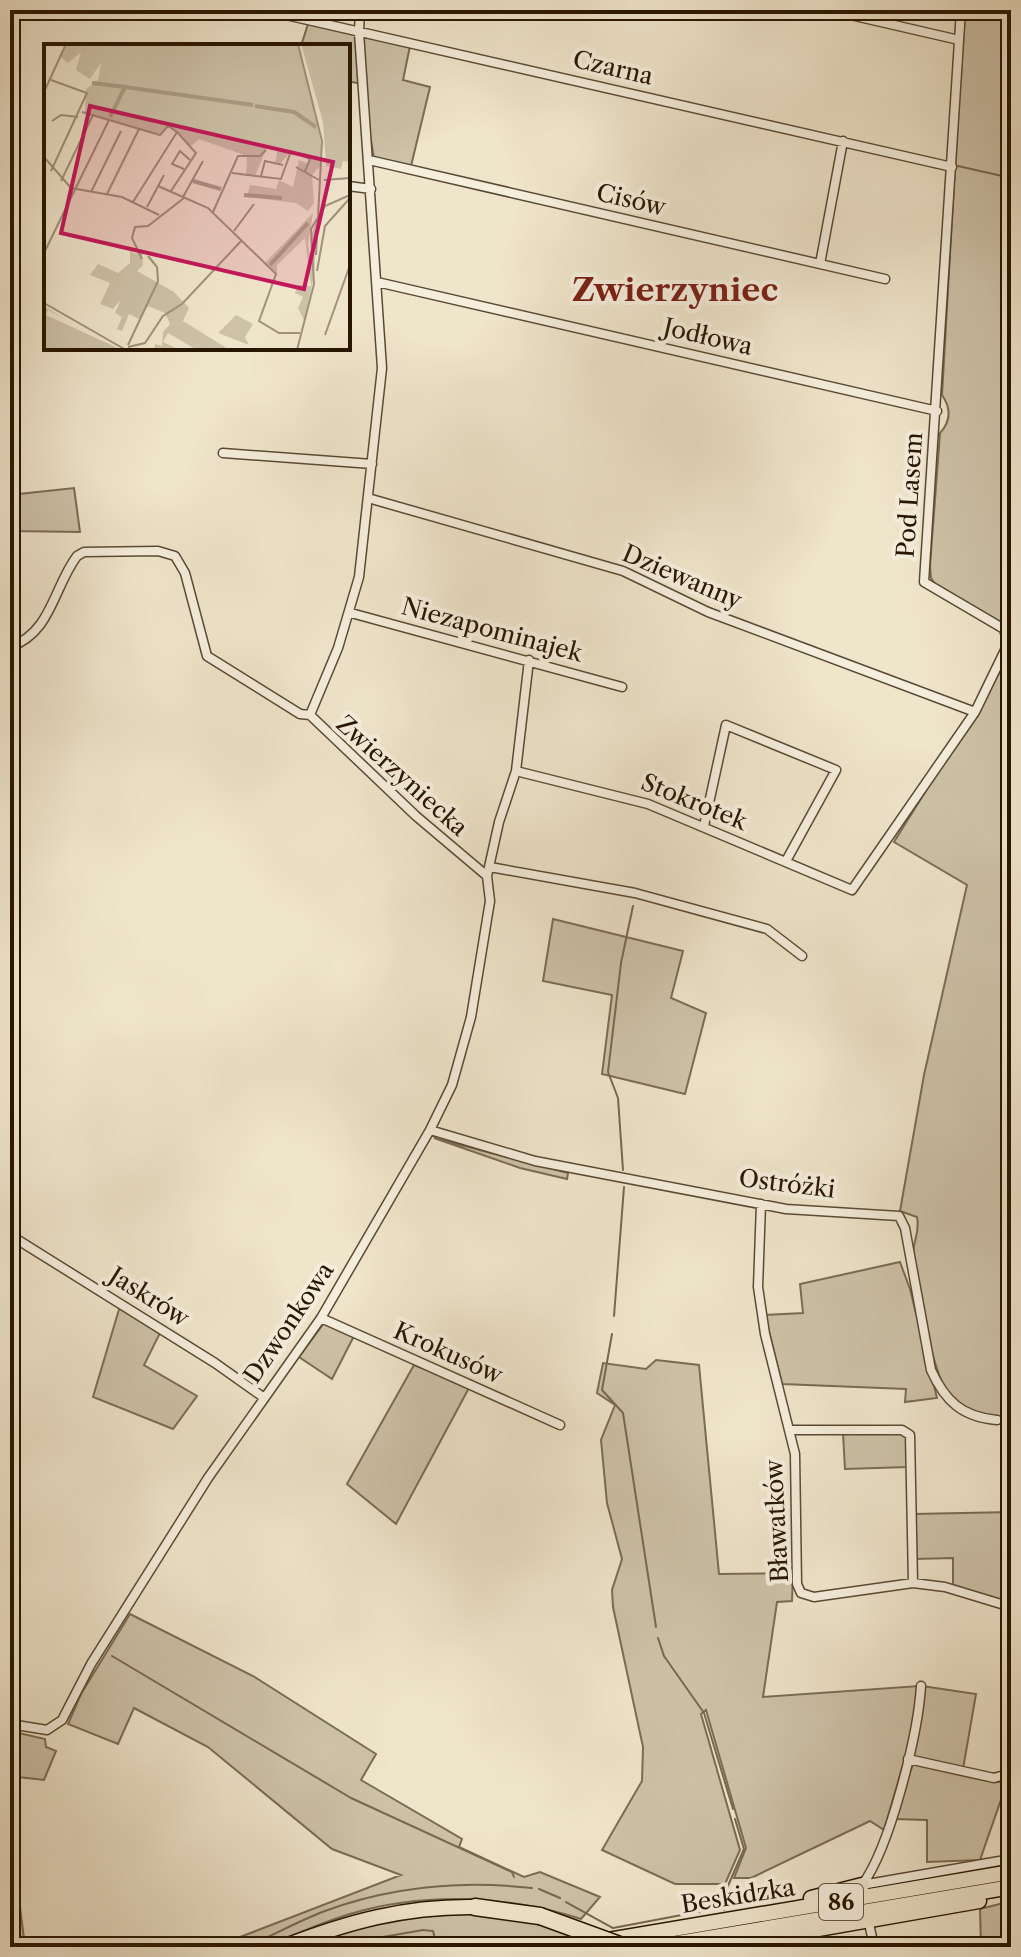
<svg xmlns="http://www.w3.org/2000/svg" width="1021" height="1957" viewBox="0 0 1021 1957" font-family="'Libre Caslon Text',serif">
<rect width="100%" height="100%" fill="#efe5cb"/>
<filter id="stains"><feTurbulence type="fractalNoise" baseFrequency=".0025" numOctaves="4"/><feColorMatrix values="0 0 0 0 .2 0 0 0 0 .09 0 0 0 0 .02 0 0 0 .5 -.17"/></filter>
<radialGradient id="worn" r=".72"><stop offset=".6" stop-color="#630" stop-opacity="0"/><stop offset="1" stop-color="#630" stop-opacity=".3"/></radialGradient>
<path fill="#cdc2a8" stroke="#7a6c54" stroke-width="2" d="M964,10H1011V632L1009,627L937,587L931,578L930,566L940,433C951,421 951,408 942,395Z
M308,24L410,46L403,80L430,87L411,166L374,158L361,84L348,81V46H301Z
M74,488L80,532L10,531V495Z
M1011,654V1423C995,1422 962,1408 950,1396C935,1381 912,1275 913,1253C914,1239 920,1231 917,1217L900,1211L924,1075L967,885L894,842Z
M553,919L683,951L671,998L706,1013L685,1094L602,1074L612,995L543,981Z
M434,1138L568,1173L567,1179L520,1168Z
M900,1262L910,1289L937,1398L905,1402L906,1389L782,1384L765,1315L803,1313L800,1284Z
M120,1306L161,1331L144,1365L197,1396L173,1429L93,1397Z
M324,1323L354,1336L332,1379L299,1357Z
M656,1360L699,1365L719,1574L793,1573L792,1601L777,1602L763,1697L919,1686L913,1731L884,1830L870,1821L751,1878H734L746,1848L706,1710L701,1714L740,1850L725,1884H675L602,1850L642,1781L643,1747L613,1607L612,1590L622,1559L607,1503L601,1440L615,1405L597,1393L603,1363L646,1369Z
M414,1365L470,1386L396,1524L347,1484Z
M843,1433H901L906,1438L908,1467L845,1469Z
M1011,1512V1603L953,1586V1558L915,1559L914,1514Z
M130,1614L253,1676L376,1754L361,1780L462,1839L459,1847L524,1877L540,1872L600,1897L581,1919C508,1895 425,1892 350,1914C321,1922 293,1937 264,1946C249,1950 230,1947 214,1947L401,1875L332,1849L208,1747L134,1708L118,1744L68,1724L81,1694Z
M922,1686L976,1694L963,1769L910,1756Z
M10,1731L45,1739L46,1747L56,1751L44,1780L10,1776Z
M913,1764L999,1782L1011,1776V1790L1003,1794L980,1860L927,1862V1820L894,1819Z
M1011,1901V1947H981L980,1909Z
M10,1906L20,1907L25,1947H10Z
M459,1913L521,1919L584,1936L520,1947H296L394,1918Z"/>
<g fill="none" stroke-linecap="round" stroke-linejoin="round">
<path stroke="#776850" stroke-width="2" d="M958,166L1011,178
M623,1170L618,1098L608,1072L621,963L633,906
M614,1316L624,1187
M612,1334L602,1390L623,1413L656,1627
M658,1638L664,1656L704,1713L733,1809
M112,1656L351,1798L512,1872L514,1877
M539,1889L560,1898
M566,1902L613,1928L724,1907
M724,1910V1895L744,1849L735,1819
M246,1947C272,1936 298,1921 325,1911C393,1886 460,1880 532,1888
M326,1947L423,1930L433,1931L437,1947
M510,1947L572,1936"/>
<defs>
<path id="minor" d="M264,10L952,167
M360,10L359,32L382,368L359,577L338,648L310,715L416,816L487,876
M829,10L959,40
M369,160L885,279
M348,186L371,189
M820,264L843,141
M377,282L937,411
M223,453L372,464
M368,498L623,571L708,612L975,712
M351,613L622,687
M10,647C52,632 53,588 77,556L84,552L158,551L175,556L185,573L207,656L300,714L310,715
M516,771L648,804L852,890L975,712L1008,644L1004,629L924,582L961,10
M704,826L726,725L836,770L786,861
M490,867L635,893L767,929L802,956
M430,1130L535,1161L786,1209L899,1216L905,1228L931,1370C945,1401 962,1417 997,1420
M761,1204L758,1287L765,1334L795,1454L797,1584L801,1593L814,1597L913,1583L945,1587L1011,1607
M10,1235L215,1363L263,1397
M321,1318L560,1425
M791,1430H902L910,1435L913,1583
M10,1724L47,1730L62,1720L91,1664L208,1478L321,1318L430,1130L452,1085L471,1017L490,901L487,876L499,822L516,771L529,660
M908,1759L994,1778L1004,1775L1011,1755
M862,1885C890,1848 918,1734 921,1686
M862,1885L1011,1859
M869,1923L874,1947"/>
<path id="primary" d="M811,1898L862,1885
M567,1947L1011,1872
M654,1947L1011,1887
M716,1947L979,1901"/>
<path id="trunk" d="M283,1947C347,1922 405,1906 475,1907"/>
<path id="motorway" d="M475,1907L540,1916"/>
</defs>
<use href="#minor" stroke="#5a4a33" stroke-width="11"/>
<use href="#primary" stroke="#281600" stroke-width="17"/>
<use href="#trunk" stroke="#281600" stroke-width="17"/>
<use href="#motorway" stroke="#281600" stroke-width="19"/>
<use href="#minor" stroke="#f5eedd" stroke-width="8"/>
<use href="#primary" stroke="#efe5cb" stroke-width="14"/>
<use href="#trunk" stroke="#efe5cb" stroke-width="14"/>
<use href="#motorway" stroke="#efe5cb" stroke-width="16"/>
<defs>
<path id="motorway-bridge" d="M540,1916L625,1947"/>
</defs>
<use href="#motorway-bridge" stroke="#281600" stroke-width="19" stroke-linecap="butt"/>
<use href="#motorway-bridge" stroke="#efe5cb" stroke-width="16"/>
</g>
<g text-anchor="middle" stroke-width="8" stroke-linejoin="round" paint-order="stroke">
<rect fill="#f5eedd" stroke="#665742" stroke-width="2" x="819" y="1884" width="44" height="36" rx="6"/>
<g font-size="22" font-weight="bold" fill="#281600">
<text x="841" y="1910">86</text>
</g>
<g font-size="24" fill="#281600" stroke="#f5eedd">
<text transform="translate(613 68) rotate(13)" y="8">Czarna</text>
<text transform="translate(631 200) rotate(13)" y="8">Cisów</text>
<text transform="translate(708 337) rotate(13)" y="8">Jodłowa</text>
<text transform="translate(910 495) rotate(-86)" y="8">Pod Lasem</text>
<text transform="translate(682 577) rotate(23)" y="8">Dziewanny</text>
<text transform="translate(492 630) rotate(15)" y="8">Niezapominajek</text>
<text transform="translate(402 776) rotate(42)" y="8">Zwierzyniecka</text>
<text transform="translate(694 802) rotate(22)" y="8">Stokrotek</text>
<text transform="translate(787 1184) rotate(7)" y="8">Ostróżki</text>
<text transform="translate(149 1297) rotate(32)" y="8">Jaskrów</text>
<text transform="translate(289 1323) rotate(-56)" y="8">Dzwonkowa</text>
<text transform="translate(448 1353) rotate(24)" y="8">Krokusów</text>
<text transform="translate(777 1521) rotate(-93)" y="8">Bławatków</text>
<text transform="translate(738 1896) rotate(-9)" y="8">Beskidzka</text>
</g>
<g font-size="32" font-weight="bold" fill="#7a1f14" stroke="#f5eedd">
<text x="675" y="301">Zwierzyniec</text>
</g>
</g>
<g transform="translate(44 44)">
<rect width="306" height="306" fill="#efe5cb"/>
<path d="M23,0H254L276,93L278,111L276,141V122L268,131L270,159L264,167L252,159L203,153L206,141L232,145L235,136L249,143L255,116L264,120L266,114L247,107L236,120L231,119L234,104L224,101L211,132H202L203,112L155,95L147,102L125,82L114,90L41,68L42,45L54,36L57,19L46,35L32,26L37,8L24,19L15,12ZM257,0H306V118L299,117L297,125L282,122L279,78ZM269,169L264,200L269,229L266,195L274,172L270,230L261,278L254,264L259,253L251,249L254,241L267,242L261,194L233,221V230L221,219ZM98,205L99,221L93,227L130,248L145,264L139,277L186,306H153L124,289L119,298L136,306H110L111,300L118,302L119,288L126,280L121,269L104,262L95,275L85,270L78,287L73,285L78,273L71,269L77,255L69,265L56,260L66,239L46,231L54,220L74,229L86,219V207L92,210ZM0,262L20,275L4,266L2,271L78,306H0ZM192,271L209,280L201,293L205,301L174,289Z" fill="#cdc2a8"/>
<path fill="none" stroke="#ab9f86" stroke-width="4" d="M48,39L81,43L66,73M81,43L209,61M211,62L250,68L272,83M149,137L177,145M200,151L238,154M226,221L264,179"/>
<path fill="none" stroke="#9f927a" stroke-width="2" d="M254,0L278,97L272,211M7,36L43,49L7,127M0,48L22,0M38,68L116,91L124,82L133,88L152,109L127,147M8,77L17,71L34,73M0,113L27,144L78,153L115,171M252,123L275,136M140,125L128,120L136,107L146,116M188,129L237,135L247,107L266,115L261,127M217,132L221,117L239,121M280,136L306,134M17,137L49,71M114,142L164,164L232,230L215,277L235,289H256M47,148L77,87M63,150L95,85M139,153L159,117M89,158L133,88M103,163L120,131M169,168L194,112H216L222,106M190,187L210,160M0,209L65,76M98,215L88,194L91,183L104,182L140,154M273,227L281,182L306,154M0,259L82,306M281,291L306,221M84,301L114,237L113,223L104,212M84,303L101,299L119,272L138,260L198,196M253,306L270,240L267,185L281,162L306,151"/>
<path fill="#c2185b" fill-opacity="0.15" stroke="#c2185b" stroke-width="4" d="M46,62L289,118L260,245L17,189Z"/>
<rect width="306" height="306" fill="none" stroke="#281600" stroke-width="4"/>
</g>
<rect width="1021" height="1957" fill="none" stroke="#efe5cb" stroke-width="40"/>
<rect x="12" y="12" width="997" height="1933" fill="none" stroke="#281600" stroke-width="4"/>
<rect x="20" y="20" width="981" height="1917" fill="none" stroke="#281600" stroke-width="2"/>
<rect width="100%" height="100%" filter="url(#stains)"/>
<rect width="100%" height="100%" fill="url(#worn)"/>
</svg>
